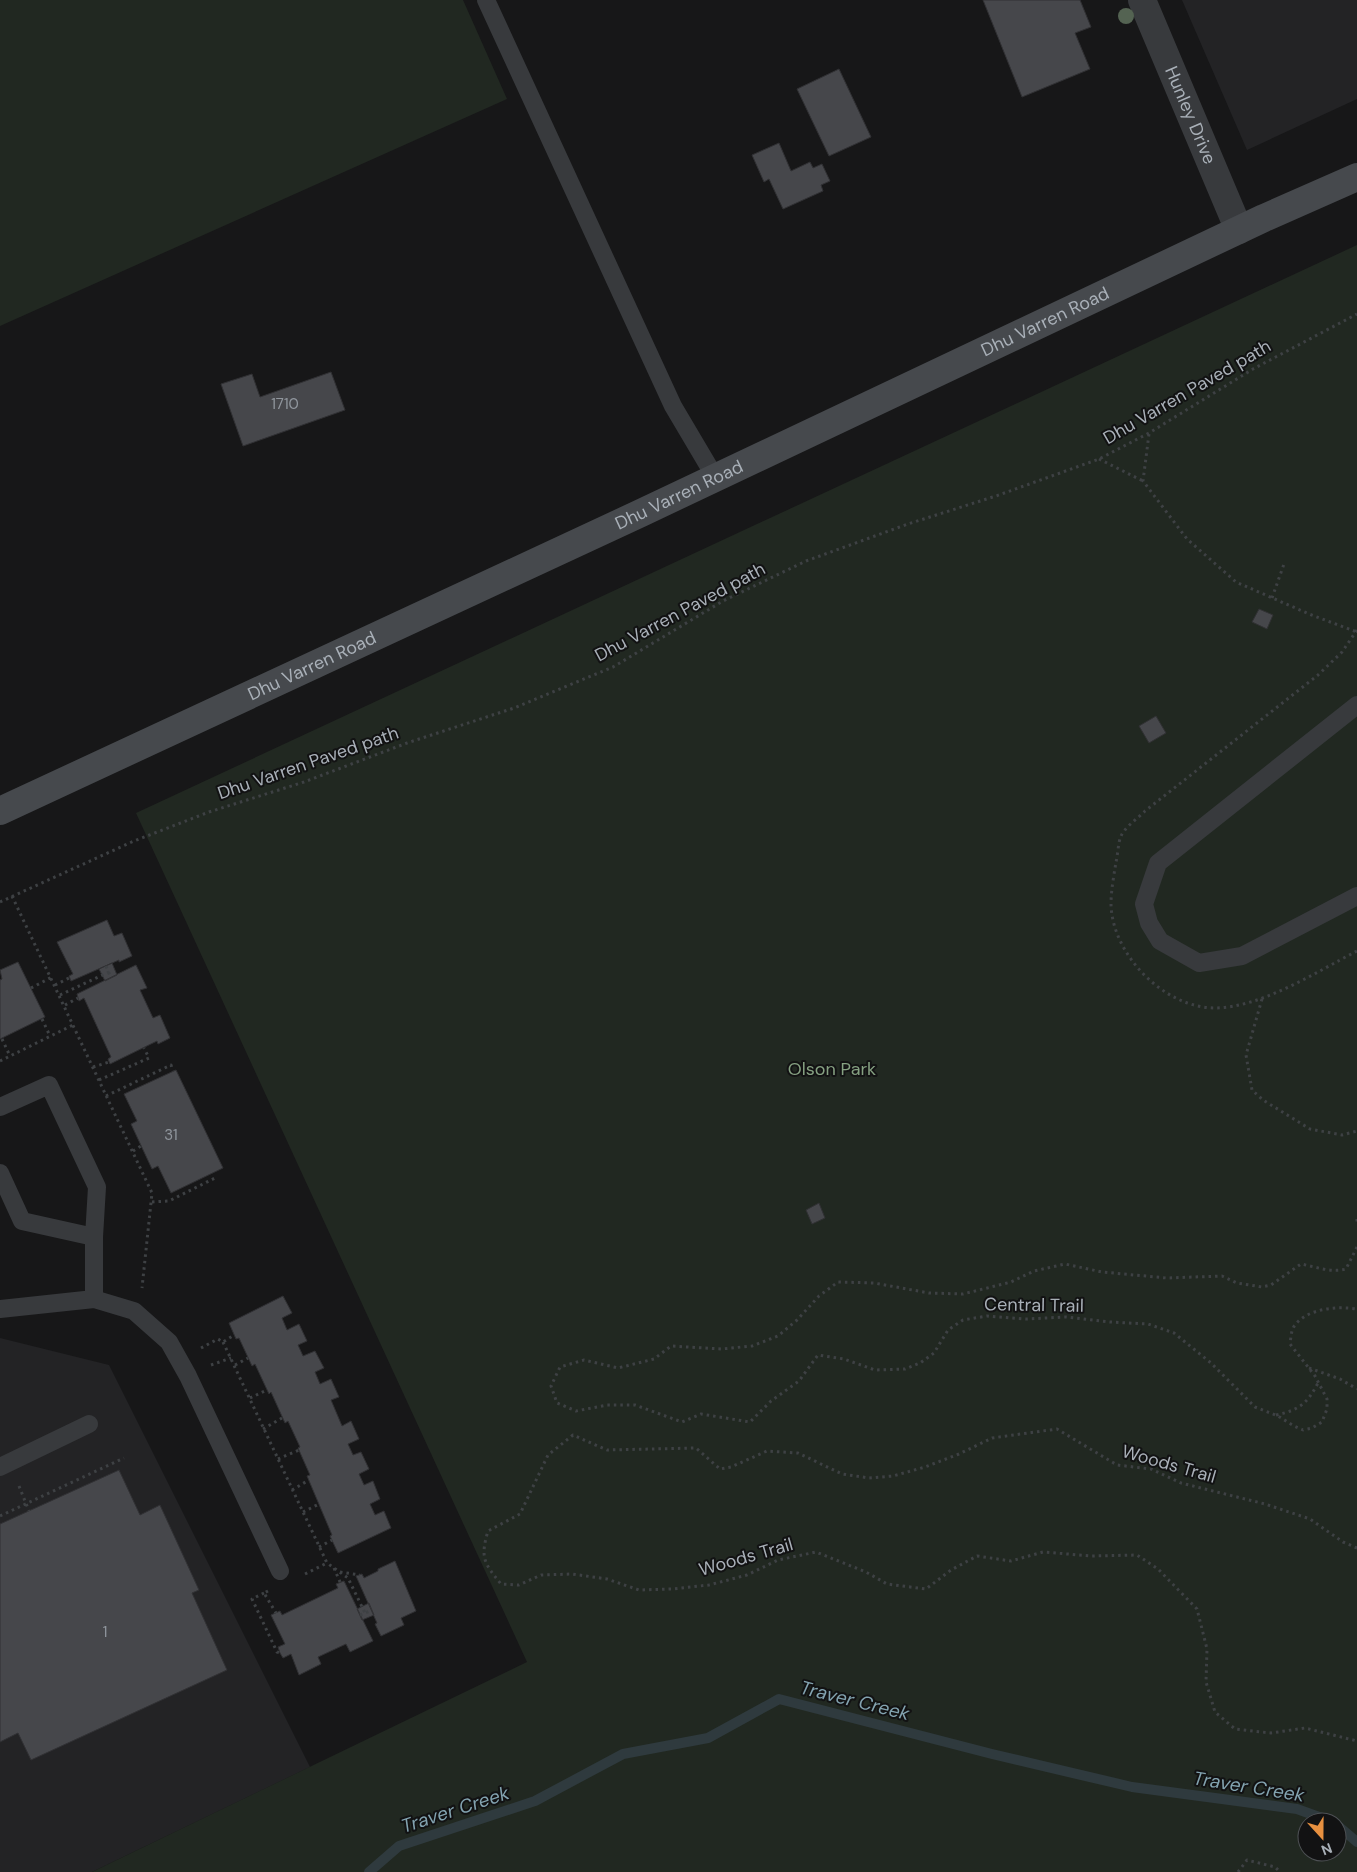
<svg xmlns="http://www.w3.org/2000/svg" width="1357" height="1872" viewBox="0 0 1357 1872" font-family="'DM Sans',sans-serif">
<rect width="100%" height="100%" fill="#171718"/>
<path fill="#232325" d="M1182,0H1357V99L1247,150Z
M0,1338L109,1365L310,1767L92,1872H0Z"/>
<path fill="#212821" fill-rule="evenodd" d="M0,0H463L507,99L0,326Z
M1357,245V1872H92L527,1662L136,813ZM1307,1822H1337V1852H1307Z"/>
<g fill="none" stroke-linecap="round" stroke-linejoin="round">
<path stroke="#2f3a3e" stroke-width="10" d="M1337,1825L1357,1842
M369,1872L399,1846L535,1801L623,1754L708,1738L779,1699L992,1754L1132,1787L1297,1809L1333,1822"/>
</g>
<path fill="#46474b" stroke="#313134" d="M983,0H1080L1091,27L1075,33L1090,69L1022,97Z
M839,69L871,137L829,156L797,89Z
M779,143L791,171L810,162L813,168L822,164L830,181L821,185L823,191L783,209L769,179L764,182L752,155Z
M331,372L345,410L243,446L221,384L252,374L260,397Z
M1259,609L1273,615L1267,629L1252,622Z
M1156,716L1166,733L1149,743L1139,726Z
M107,920L114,936L122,933L132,956L119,962V960L71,981L69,976L73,974L57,942Z
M18,962L45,1017L0,1039V980L2,979L0,970Z
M112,963L117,975L105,981L99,969Z
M136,965L147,988L140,990L153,1018L160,1015L170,1038L158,1044L157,1041L110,1064L108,1059L111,1057L84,998L79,1001L77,994Z
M176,1070L223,1168L171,1193L158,1166L152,1169L131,1124L137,1121L124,1094Z
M819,1203L825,1218L812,1224L806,1210Z
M283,1296L292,1313L282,1318L287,1330L299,1324L307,1341L298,1345L303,1356L315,1351L324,1368L315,1372L320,1384L331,1379L339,1397L331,1400L342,1426L351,1421L359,1439L348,1444L353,1455L361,1452L369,1469L359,1474L364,1485L373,1481L380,1499L370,1504L375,1515L384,1511L391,1528L338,1553L330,1536L332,1535L307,1476L310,1475L298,1448L300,1447L288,1421L285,1423L271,1392L269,1394L255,1364L252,1366L239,1338L236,1339L229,1323Z
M119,1470L140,1515L160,1505L199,1590L192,1593L227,1670L31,1760L18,1733L0,1742V1524Z
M395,1561L416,1611L401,1618L404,1625L381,1636L375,1624L377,1623L356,1576L362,1574L364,1578L378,1571V1569Z
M344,1581L373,1641L350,1652L346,1644L318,1657L321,1664L299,1675L291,1654L283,1658L280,1653L278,1647L285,1644L271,1615L280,1611L282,1615L338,1588L336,1584Z
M369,1603L374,1615L362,1620L357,1609Z"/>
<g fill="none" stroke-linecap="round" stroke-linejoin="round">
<path stroke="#3e4144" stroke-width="3" stroke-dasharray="2.5 4" stroke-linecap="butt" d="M1149,434L1143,481L1187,539L1236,582L1309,614L1357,632
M1099,459L1143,481
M1272,598L1284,564
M1357,630L1342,652L1318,675L1145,811C1138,818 1125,827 1121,836C1118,843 1118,854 1116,862C1114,875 1111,890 1111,904C1112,954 1163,1007 1214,1008C1261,1008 1316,972 1357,951
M12,896L152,1193L142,1288
M0,902L134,841L209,812L304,782L407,743L514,708L613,667L723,601L806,561L908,524L996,496L1099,459L1149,433L1253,369L1357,314
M106,966L111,978
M55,985L69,978
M31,988L52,977
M60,995L109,972
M1262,999L1246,1055L1252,1090L1263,1100L1310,1129L1342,1135L1357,1131
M65,1005L78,998
M42,1019L50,1036
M2,1039L10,1056
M0,1061L73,1025
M93,1067L109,1062
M99,1080L149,1058L144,1048
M106,1096L171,1065L173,1071
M133,1151L141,1146
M152,1202L169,1201L217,1177
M1357,1219V1222
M1357,1247L1346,1269C1332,1273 1316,1267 1301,1264L1271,1285L1262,1287L1237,1283L1222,1276L1167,1278L1102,1272L1065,1264L1034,1271L1011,1282L963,1294L929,1293L874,1283L838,1282L819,1296L797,1320L778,1336L752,1346L721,1349L671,1346L654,1359L618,1368L584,1360L560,1367L551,1386L557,1403L576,1411L607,1405H635L682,1422L701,1414L750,1422L771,1401L799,1381L818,1355L844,1359L875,1370L905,1369L920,1363L934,1353L948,1330L963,1320L987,1316L1026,1319L1066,1317L1110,1322L1148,1324L1174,1333L1211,1363L1255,1407L1278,1416L1294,1426L1303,1430L1312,1428L1322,1422L1327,1409V1399L1315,1376L1290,1344C1291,1337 1291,1330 1295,1325C1308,1308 1338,1306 1357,1309
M223,1342L327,1563L348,1578L365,1613
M201,1348L218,1339L223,1342L234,1335
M211,1365L231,1358
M235,1365L248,1358
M1309,1368L1340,1379L1357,1389
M250,1398L267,1390
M1276,1415C1299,1410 1307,1404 1318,1383
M263,1429L282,1418
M278,1459L299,1450
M19,1486L29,1511
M292,1490L309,1480
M303,1512L319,1504
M0,1516L124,1458
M319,1547L332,1540
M1357,1548L1343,1542L1310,1519L1265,1504L1181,1483L1151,1469L1117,1465L1057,1429L992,1438L959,1454L925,1467L893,1476L869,1478L842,1474L798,1453L767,1451L731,1467L720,1469L696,1448L607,1450L573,1435L548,1455L520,1514L488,1531C480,1558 484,1563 501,1584L519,1585L541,1575L572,1574L607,1579L639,1590L672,1589L709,1585L747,1575L778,1560L816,1552L866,1572L887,1584L926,1589L951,1570L977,1556L1011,1561L1043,1552L1092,1556L1137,1555L1158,1569L1197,1609L1207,1649L1206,1682L1215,1712L1235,1729L1271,1733L1305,1728L1357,1741
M334,1568L340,1582
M340,1572L360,1575
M305,1574L327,1563
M268,1591L264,1593L276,1613
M264,1593L252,1599L277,1652L280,1653
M360,1615L372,1610
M1238,1872L1247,1860L1275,1867L1280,1872"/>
<path stroke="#383a3d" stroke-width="18" d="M486,0L673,406L715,477
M1357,705L1158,863L1144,904L1149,923L1160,941L1199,963L1242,956L1357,896
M0,1107L49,1085L97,1187L94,1237V1299
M0,1173L22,1221L94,1237
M0,1309L94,1299L134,1311L169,1342L188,1376L280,1571
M0,1467L89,1424"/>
<path stroke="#383a3d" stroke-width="28" id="s1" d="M1142,0L1239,230"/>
<path stroke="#46494d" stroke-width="28" id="s2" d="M0,811L641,513L1264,218L1357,177"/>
</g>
<circle fill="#546352" cx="1126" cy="16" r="8"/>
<g text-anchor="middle" stroke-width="4" stroke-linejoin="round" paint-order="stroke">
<g font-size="15" fill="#90969d">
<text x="285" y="409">1710</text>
<text x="171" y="1140">31</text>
<text x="105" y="1637">1</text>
</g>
<g font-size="18" fill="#a9b0b8" stroke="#121213">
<text dy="6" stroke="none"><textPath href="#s1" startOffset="125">Hunley Drive</textPath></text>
<text dy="6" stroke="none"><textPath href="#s2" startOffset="1154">Dhu Varren Road</textPath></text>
<text transform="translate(1187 392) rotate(-30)" y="6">Dhu Varren Paved path</text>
<text dy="6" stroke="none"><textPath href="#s2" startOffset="749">Dhu Varren Road</textPath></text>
<text transform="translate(680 612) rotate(-28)" y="6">Dhu Varren Paved path</text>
<text dy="6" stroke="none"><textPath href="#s2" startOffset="344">Dhu Varren Road</textPath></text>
<text transform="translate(308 763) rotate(-19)" y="6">Dhu Varren Paved path</text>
<text transform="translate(1034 1305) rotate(1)" y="6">Central Trail</text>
<text transform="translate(1169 1464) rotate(16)" y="6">Woods Trail</text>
<text transform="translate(746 1557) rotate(-16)" y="6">Woods Trail</text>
</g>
<g font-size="18" fill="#86a182" stroke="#121213">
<text x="832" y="1075">Olson Park</text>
</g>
<g font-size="19" font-style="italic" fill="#83a3b0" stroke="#121213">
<text transform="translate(855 1700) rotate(14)" y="7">Traver Creek</text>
<text transform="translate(1249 1786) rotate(9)" y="7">Traver Creek</text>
<text transform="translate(455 1809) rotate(-18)" y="7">Traver Creek</text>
</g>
</g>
<g transform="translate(1322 1837) rotate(159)"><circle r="24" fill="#121213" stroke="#4e5155"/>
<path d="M0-4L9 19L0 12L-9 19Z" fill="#e79040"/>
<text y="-8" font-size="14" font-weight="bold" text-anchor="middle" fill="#a9b0b8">N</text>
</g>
</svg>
